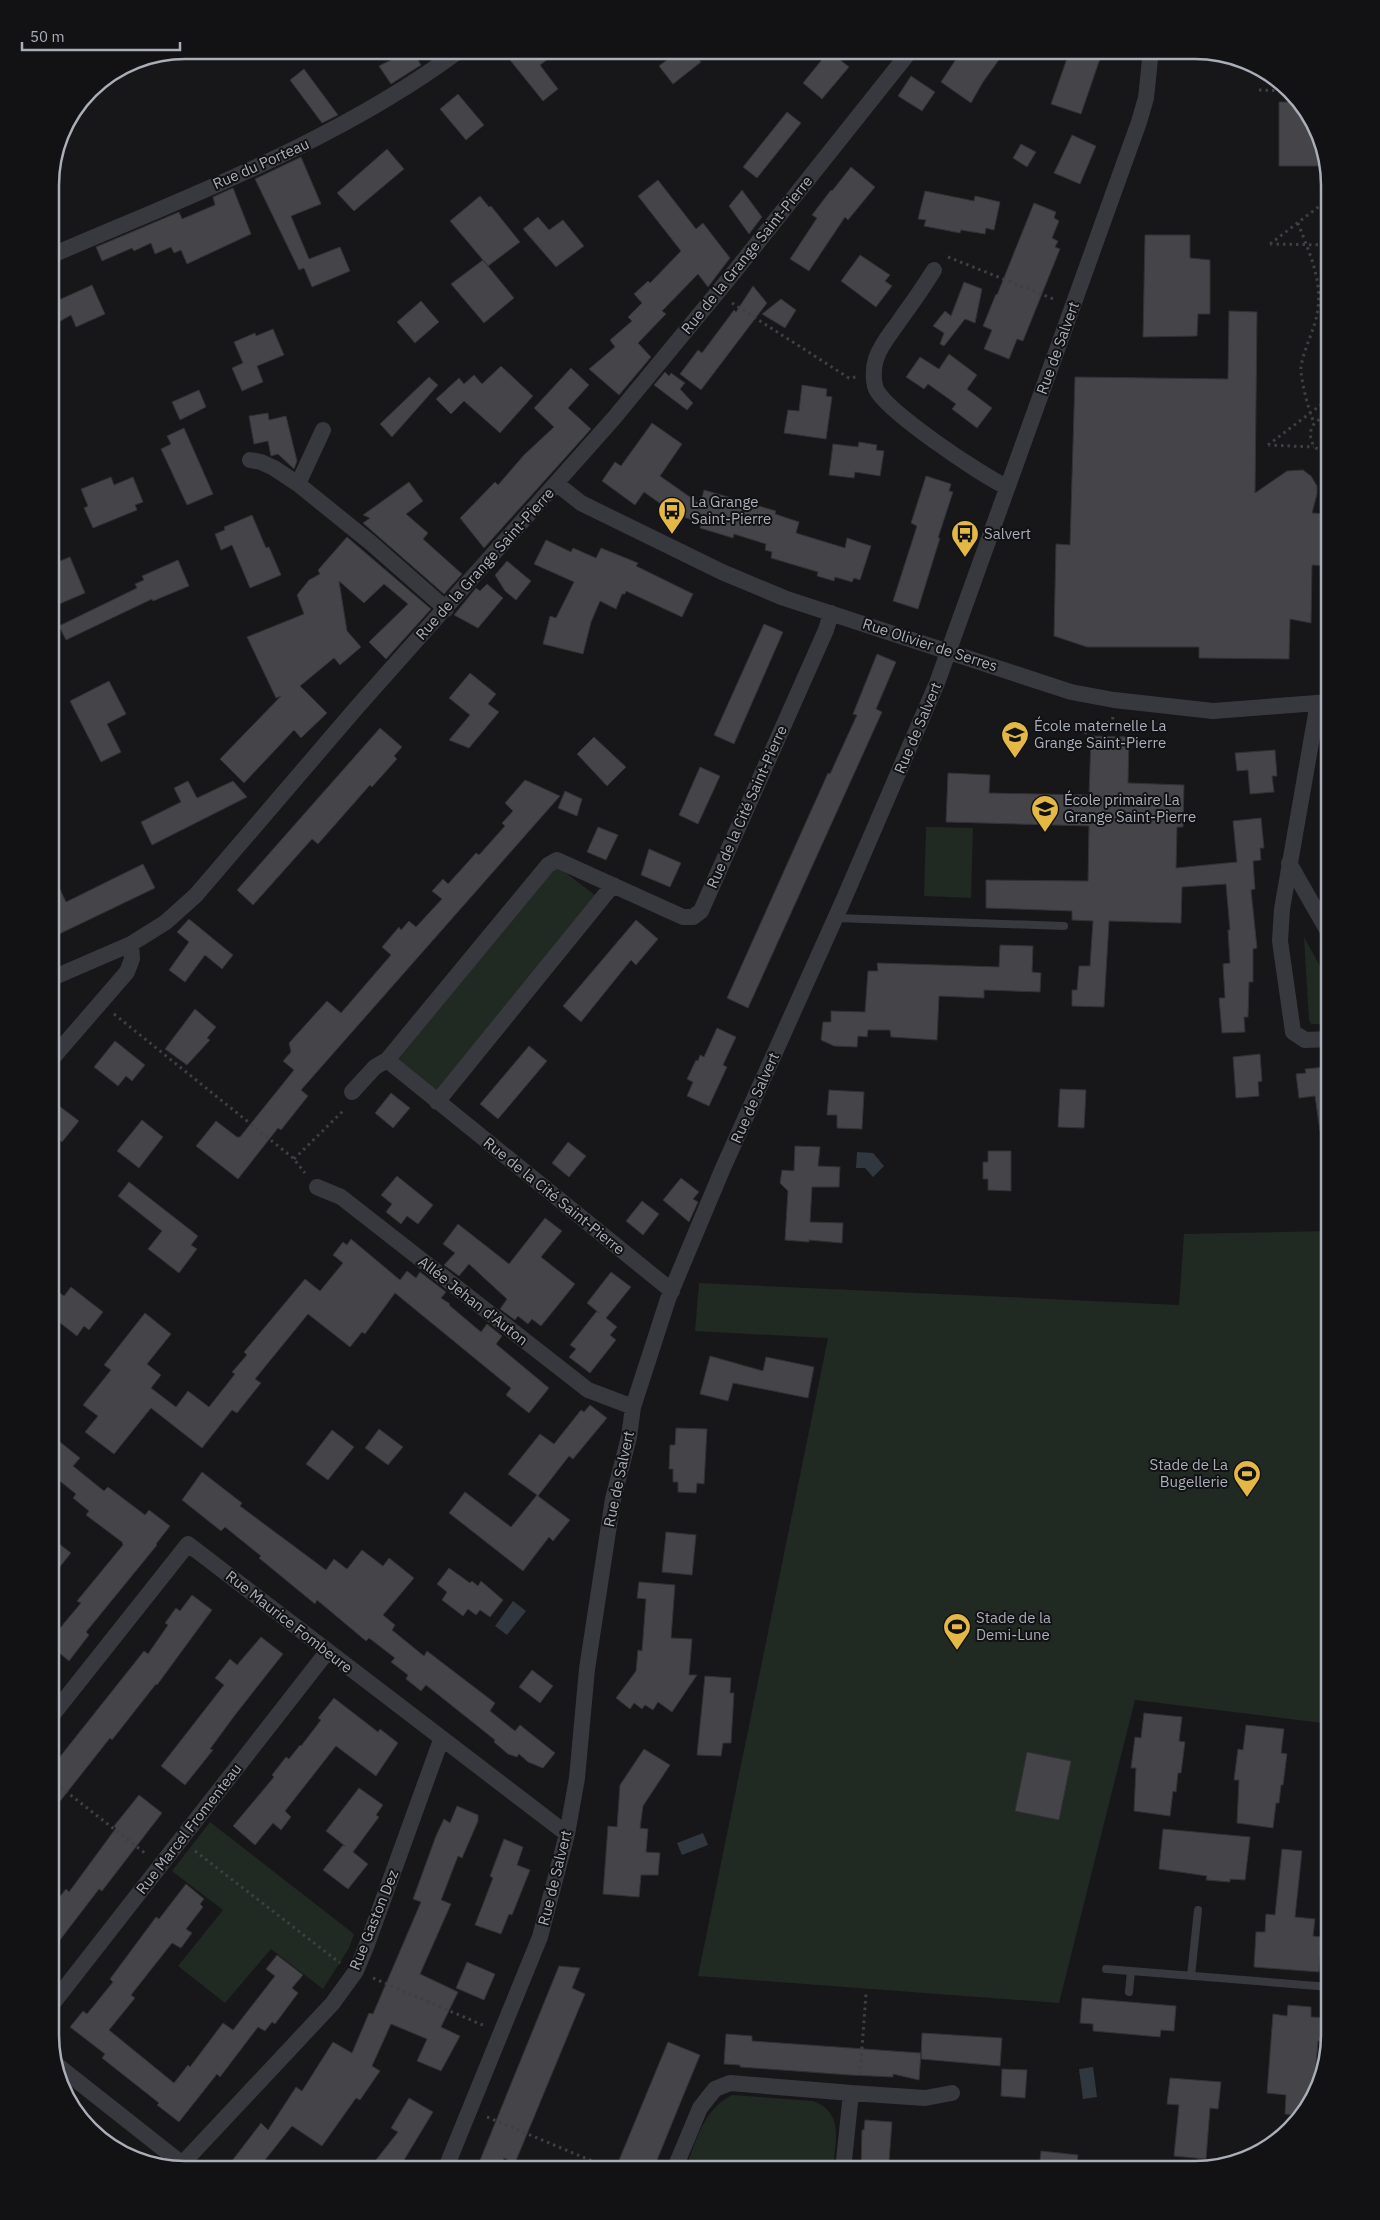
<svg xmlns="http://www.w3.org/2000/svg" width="1380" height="2220" viewBox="0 0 1380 2220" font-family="'IBM Plex Sans',sans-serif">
<rect width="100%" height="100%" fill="#171719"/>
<path fill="#212923" d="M926,827L973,828L971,898L924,896Z
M557,866L596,896L439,1093L396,1057Z
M1304,937L1330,984V1024H1311L1309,1020Z
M1330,1231V1724L1135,1700L1059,2003L698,1976L828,1338L695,1331L699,1283L1179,1305L1184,1234Z
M210,1822L354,1934L349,1948L323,1989L271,1949L225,2003L178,1966L223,1910L172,1871Z
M732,2095L813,2101C845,2113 835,2142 833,2170H685C696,2142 703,2109 732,2095Z"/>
<path fill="#30373e" d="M857,1152L873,1153L884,1166L873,1177L865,1168H856Z
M513,1601L526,1611L507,1635L495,1626Z
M703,1833L708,1845L682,1855L677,1843Z
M1093,2067L1097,2097L1083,2099L1079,2069Z"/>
<path fill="#444449" stroke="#323135" d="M390,50H412L421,65L391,84L379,66L395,58Z
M502,50H560L540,65L558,89L543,101Z
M680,50H691L701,62L673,84L659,66Z
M962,50H1006L983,82L971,103L941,82Z
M1070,50H1103L1081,114L1051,104Z
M829,51L849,67L822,99L803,83Z
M304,69L338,115L322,123L290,80Z
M911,76L935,92L922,111L898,96Z
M458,94L484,125L466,140L440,109Z
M1279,102H1296L1316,125L1326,166H1279Z
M787,112L801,123L757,178L743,167Z
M1072,135L1096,146L1080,184L1054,173Z
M1021,144L1036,152L1027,167L1013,158Z
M387,149L404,169L354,211L337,193Z
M301,157L321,204L291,216L309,259L340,247L350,271L312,287L304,268L299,270L255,179Z
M851,167L875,187L848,220L845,217L809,271L790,259L817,218L812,215L831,190L832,191Z
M658,180L696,229L703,223L730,258L708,287L698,274L662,311L666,314L638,343L651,357L619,395L589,369L615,347L610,340L632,321L628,317L642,303L634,294L648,281L650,283L681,251L638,196Z
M233,188L251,234L187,264L181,250L174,253L171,247L155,254L151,243L134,251L132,248L102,261L96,247L179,212L182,219L215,205L213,197Z
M742,190L762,217L749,234L729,206Z
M925,191L974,201L975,196L1000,202L994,230L986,228L985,234L961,230L960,233L924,226L926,220L918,219Z
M480,196L489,207L491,206L520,242L488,266L450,221Z
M1034,203L1056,212L1054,218L1059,221L1052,238L1058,241L1055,247L1060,249L1023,341L1017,339L1009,359L984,349L992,330L983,326L996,294L997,295Z
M538,217L549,230L563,220L584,246L556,267L523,229Z
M1145,235H1190V258L1210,260V314H1198L1197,336L1143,337Z
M860,255L890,275L885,281L892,286L876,307L841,281Z
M483,260L514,298L484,323L451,284Z
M964,282L982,289L975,323L965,319L944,346L940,344L944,333L933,326L945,311L951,316Z
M92,285L105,314L76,327L71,315L50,327V304Z
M753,286L767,303L701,390L680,374L698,350L702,353L734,310L736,312Z
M781,299L796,310L785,328L762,314Z
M421,301L439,322L415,343L397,322Z
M1229,311L1257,312L1255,493L1287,471L1303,470L1311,476L1317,486V494L1312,513L1330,514V566L1312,565L1311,623L1290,619L1289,659L1199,658V647H1087L1054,636L1056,544L1070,545L1075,377L1228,379Z
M273,329L284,355L257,366L263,382L242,391L232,368L243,363L234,342L255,333L256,336Z
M949,354L977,375L967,389L992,408L977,428L952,409L956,404L928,384L924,389L906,377L920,357L939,369Z
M501,366L533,396L500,433L464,401L451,414L436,399L459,378L464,384L474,375L482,384Z
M571,368L589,385L568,408L591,429L484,548L460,518L495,482L498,485L524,455L554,427L534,408Z
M665,372L669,376L671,373L685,383L680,389L693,403L687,410L654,385Z
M429,377L438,385L392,437L380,424Z
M802,385L827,389L826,396L832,397L826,439L784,433L788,410L799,411Z
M199,390L206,407L180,420L172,402Z
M268,413L269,420L286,416L297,461L294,469L278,454L271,456L268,441L254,444L249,416Z
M652,423L682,444L660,476L700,504L704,490L776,511L775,514L799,522L796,533L845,548L847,538L871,546L860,580L854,578L852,582L835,577L834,581L817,576L818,572L771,558L772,552L765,550L766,544L734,534L733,538L700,528L701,523L675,514L644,492L635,505L602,481L615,462L621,466Z
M184,428L213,494L187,505L161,449L171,444L167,436Z
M859,442L877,445L876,450L884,451L880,476L855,472L854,478L829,475L833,444L858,447Z
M926,476L951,484L949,491L953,492L938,538H940L918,609L893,601L917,526L911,523Z
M111,477L114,485L133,477L143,502L135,505L137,510L93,528L84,508L88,506L81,489Z
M409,482L423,501L406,514L428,533L423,539L462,574L444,594L363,523L370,518L363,515Z
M252,515L266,548L269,547L281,575L250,588L232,545L221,550L215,534L225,530L224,527Z
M347,537L431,609L386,659L369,642L408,604L384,584L364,603L339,581L347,631L361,647L340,665L334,658L300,686L327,713L301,738L294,730L244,783L220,759L281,696L276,698L247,637L304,614L297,595L309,580L320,574L318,570Z
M546,540L571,552L573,548L596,558L601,548L638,563L636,566L693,594L682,617L626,591L625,594H622L616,609L600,601L591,622L583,654L543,644L550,616L556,618L574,582L534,564Z
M70,557L85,593L50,608V565Z
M178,560L189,586L153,601L152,599L66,640L59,626L137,588L135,584L144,580L142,576Z
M507,561L531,581L516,600L505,591L495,575Z
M487,584L503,598L478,628L454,615L476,588L480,591Z
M764,624L783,632L734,744L714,735Z
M877,654L896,662L876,709L882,712L748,1008L727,998L828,773L830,774L857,715L853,714Z
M470,673L496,694L488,704L499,712L469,748L449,740L470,715L449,698Z
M109,681L126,714L107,724L121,752L101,762L70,701Z
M380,728L402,747L394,756L397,759L372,787L370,785L318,844L312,839L253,905L237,890Z
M1091,736L1129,737L1128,783L1184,785L1183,827H1177L1176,868L1237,862L1233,821L1261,818L1264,848H1260L1261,860L1253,861L1255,889L1251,890L1257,948L1253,949V982H1249L1248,1017H1244L1245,1032L1222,1033L1219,998H1225L1223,964L1230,963L1228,930H1230L1226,884L1182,887L1181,923L1109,921L1104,1007L1072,1006V990H1077L1079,966H1090L1093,921L1072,920V911L986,908V880L1088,881L1089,826L946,822L948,773L990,775L989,793L1089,795Z
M594,737L626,767L607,786L577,754Z
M1275,750L1277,776H1272L1274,792L1250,794L1248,770L1237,771L1235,753Z
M700,767L720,776L698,824L679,815Z
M525,780L560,796L301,1090L308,1096L281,1130L278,1128L238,1179L196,1146L216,1121L237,1137H240L294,1070L283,1061L291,1052L289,1043L327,1001L341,1013L391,955L382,947L399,927L401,930L409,921L416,927L442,899L432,891L443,879L448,884L476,853L479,855L505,826L502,823L513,811L505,803Z
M188,781L197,798L233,781L247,797L152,845L141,822L181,802L174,788Z
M565,791L582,799L577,816L558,808Z
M598,827L618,835L606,860L587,852Z
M649,849L681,863L670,887L641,875Z
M143,864L155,888L55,936L50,927V868L66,902Z
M189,919L233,955L222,969L205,955L185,982L169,970L189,942L177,932Z
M636,920L658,939L636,965L631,960L581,1022L563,1006Z
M1000,945L1033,946L1032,972L1041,973L1040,992L984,990V998L939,996L937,1040L891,1037L890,1030H868L867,1037L858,1036L857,1047L834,1046L821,1040L823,1022H831V1011L865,1012L868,971H878L877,963L999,967Z
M195,1009L216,1027L207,1038L210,1040L187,1065L165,1049Z
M717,1028L736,1037L723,1065L727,1067L709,1106L687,1096L693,1082L687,1079L696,1060L698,1061L700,1055L704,1057Z
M115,1041L145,1065L132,1081L126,1076L118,1086L94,1067Z
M529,1046L547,1061L498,1119L480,1104Z
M1260,1054L1262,1081L1258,1082L1259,1096L1236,1098L1233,1057Z
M1326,1067V1071L1330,1070V1130L1320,1131L1315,1096L1299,1098L1296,1074L1306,1073L1305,1069Z
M1060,1089L1086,1090L1084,1128L1058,1127Z
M829,1090L864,1092L862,1129L837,1128V1115H827Z
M391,1093L410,1108L393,1128L375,1113Z
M50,1099L79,1121L62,1142L50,1133Z
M142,1120L163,1137L139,1168L117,1151Z
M568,1142L586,1156L569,1177L552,1163Z
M795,1146L820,1147L818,1166L840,1167L839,1187H812L810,1222L843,1223L842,1243L809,1240V1242L785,1240L788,1191L780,1183L782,1170L794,1171Z
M988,1151H1011V1191L988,1190V1179H983V1162H988Z
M397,1176L433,1205L418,1224L407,1216L401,1224L386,1212L392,1204L381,1195Z
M681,1178L699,1192L693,1199L698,1202L689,1222L663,1200Z
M129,1182L198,1236L191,1245L197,1249L179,1273L148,1249L162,1231L118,1196Z
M642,1201L659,1214L643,1235L626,1221Z
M545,1218L562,1231L541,1257L575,1284L541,1326L532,1319L528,1324L518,1316L515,1320L500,1309L507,1299L469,1264L459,1276L444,1265L455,1253L443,1244L458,1224L509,1264Z
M351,1239L400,1280L407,1271L416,1278L420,1272L446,1292L441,1298L450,1304L449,1305L481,1332L487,1324L502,1336L496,1344L549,1388L529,1413L506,1395L511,1388L395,1293L365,1334L362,1332L350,1347L308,1314L255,1379L261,1383L237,1413L232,1410L202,1448L151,1408L114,1454L85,1432L98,1416L83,1405L111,1370L104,1365L145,1313L171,1334L147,1364L161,1375L151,1388L176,1407L188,1391L209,1407L235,1374L232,1372L247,1355L244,1352L305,1279L320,1291L343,1263L333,1255L343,1242L347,1245Z
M611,1272L631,1287L606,1318L617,1327L610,1335L616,1340L590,1373L569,1357L576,1349L570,1345L597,1311L599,1313L587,1303Z
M50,1286L64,1296L71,1287L103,1312L89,1330L84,1326L77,1336L50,1315Z
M710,1356L763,1371L766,1357L814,1367L808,1398L733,1383L728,1401L700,1394Z
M590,1405L607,1418L573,1459L569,1456L538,1496L570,1520L553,1541L549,1537L523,1571L449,1513L465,1492L511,1527L537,1495L508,1474L540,1434L554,1444L581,1410L584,1412Z
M676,1428L707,1429L704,1484L697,1483L696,1493L678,1492V1482H673V1469H669L670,1445H675Z
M379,1429L403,1447L388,1465L365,1448Z
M332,1430L354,1447L328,1480L306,1464Z
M50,1434L80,1458L73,1466L104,1491L108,1487L145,1515L149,1510L170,1526L156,1544L157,1545L86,1632L89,1635L69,1661L50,1645V1640L81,1603L77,1601L123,1545L122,1542L86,1515L89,1511L73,1498L76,1494L50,1473Z
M202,1472L242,1503L240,1506L326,1570L334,1559L347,1569L362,1550L383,1566L389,1558L414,1578L383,1615L395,1625L392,1630L424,1656L427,1651L495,1703L490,1711L515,1731L520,1725L555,1753L543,1768L528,1762L519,1754L517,1757L508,1754L494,1742L495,1740L426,1685L421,1691L406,1679L408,1675L391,1662L395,1658L369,1638L366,1641L317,1600L315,1604L259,1558L261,1556L225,1527L221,1531L182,1500Z
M666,1532L696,1535L692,1575L662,1572Z
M50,1537L71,1553L50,1579Z
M449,1568L470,1583L472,1581L478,1586L481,1581L503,1600L490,1617L480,1610L476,1615L468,1609L463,1616L442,1600L447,1592L437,1584Z
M639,1582L675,1585L671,1638L692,1639L689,1675H697L672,1712L658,1702L653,1710L645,1705L642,1709L634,1703L630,1709L616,1698L636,1671L638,1650L642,1651L646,1599L637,1598Z
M192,1595L212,1610L157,1685L156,1684L112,1740L110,1738L50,1814V1774L57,1765L55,1763L144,1651L148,1654L168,1625L165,1623L176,1608L180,1611Z
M261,1637L283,1654L235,1715L210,1749L213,1750L185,1785L161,1766L224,1685L215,1678L230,1659L237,1665Z
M532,1670L553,1686L540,1703L519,1687Z
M705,1676L731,1678L730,1693H734L731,1743H723L721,1756L697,1755Z
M334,1698L378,1732L380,1729L398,1743L376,1776L336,1746L285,1811L291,1817L281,1830L273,1823L255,1845L233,1826L274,1777L272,1775L286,1757L289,1759L300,1745L301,1746L321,1720L318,1718Z
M1144,1713L1182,1717L1179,1741L1185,1742L1181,1773H1178L1176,1792L1173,1791L1170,1816L1134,1811L1136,1768H1131L1135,1737L1141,1738Z
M1246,1725L1284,1729L1281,1753L1287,1754L1283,1785H1281L1279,1803H1276L1273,1828L1237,1823L1239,1780H1234L1238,1749L1243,1750Z
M644,1749L670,1765L643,1806L640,1828L648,1829L646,1852L660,1853L658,1875H641L639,1897L603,1894L608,1826L617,1827L620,1785Z
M1027,1752L1071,1761L1059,1820L1015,1811Z
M359,1788L383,1805L376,1815L379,1817L353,1852L368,1864L348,1889L323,1870L343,1845L345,1846L326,1831Z
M139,1795L162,1813L102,1891L99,1889L50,1953V1909L66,1889L69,1892L116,1828L114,1826Z
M457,1806L478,1815V1821L462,1858L458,1856L441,1900L451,1904L420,1974L458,1992L441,2027L460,2036L441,2071L417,2061L427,2039L391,2024L372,2066L380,2071L360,2100L356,2098L322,2146L292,2126L257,2170H225L261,2123L268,2130L296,2087L302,2091L333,2042L352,2053L369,2013L373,2014L421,1902L413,1899L436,1836L444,1819L450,1823Z
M1163,1829L1250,1837L1245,1880L1230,1879V1882L1206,1880L1207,1876L1159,1869Z
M504,1839L523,1847L517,1865L530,1870L512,1915L509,1914L501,1934L475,1925L493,1878L490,1876Z
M1282,1849L1302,1851L1295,1917L1315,1919L1313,1936L1322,1937L1319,1972L1254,1967L1256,1932H1265L1266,1914L1275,1915Z
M186,1884L204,1899L200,1904L203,1907L186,1929L192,1933L181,1948L172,1943L131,1995L135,1998L109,2030L174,2083L188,2065L190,2067L223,2023L233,2030L275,1976L266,1969L277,1955L303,1975L292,1988L298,1993L275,2024L272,2022L265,2031L258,2027L220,2077L217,2074L179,2122L157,2105L159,2103L102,2058L105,2054L70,2027L83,2011L87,2014L113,1982L110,1979L156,1917L159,1919Z
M467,1962L495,1974L484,2000L456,1988Z
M559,1966L580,1968L572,1988L585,1994L515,2163L504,2158L499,2170H476Z
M1082,1998L1176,2006L1174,2031L1161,2030L1160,2037L1093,2031V2024L1080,2023Z
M1288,2005L1311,2007V2017L1330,2018V2035L1328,2042L1318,2041L1314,2087L1307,2110L1301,2116L1285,2114L1286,2095L1267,2093L1273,2014L1287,2016Z
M922,2033L1002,2038L1000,2066L921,2059Z
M726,2034L752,2036V2041L921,2053L919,2080L893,2074V2077L850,2075L740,2067V2065L724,2064Z
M668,2042L700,2055L679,2106L653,2170H615Z
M1002,2069L1027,2070L1025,2098L1001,2096Z
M1170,2078L1221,2082L1218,2109L1210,2108L1206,2159L1174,2156L1179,2105L1167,2104Z
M409,2098L433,2112L398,2170H368L398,2132L391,2128Z
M865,2120L892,2122L889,2161H886V2170H861L862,2130H864Z
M1041,2151L1078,2155L1076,2170H1039Z"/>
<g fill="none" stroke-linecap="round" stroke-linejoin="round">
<path stroke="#3e4044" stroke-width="3" stroke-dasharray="2.5 4" stroke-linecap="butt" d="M1259,90L1286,91
M1298,223C1308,250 1322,278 1318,308C1316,328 1304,347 1301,367C1300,377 1309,413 1314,422
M1270,244L1330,198
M1270,244L1330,245
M948,257L1056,300
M732,303L849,378L856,377
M1268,445L1330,398
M1268,445L1314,447
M1330,452C1304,454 1304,415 1330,418
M1113,717L1112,721L1135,732V735
M1085,734L1086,731L1112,721
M114,1014L293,1158L305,1173
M294,1159L345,1109
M50,1779L146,1854
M195,1851L340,1963
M373,1978L485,2026
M860,2075L866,1994
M487,2117L614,2170"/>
<path stroke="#38393e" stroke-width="8" d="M836,918L1064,926
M1106,1969L1330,1987
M1191,1976L1198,1910
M1129,1992L1131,1971"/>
<path stroke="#38393e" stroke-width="16" d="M50,256C189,196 338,141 460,50
M934,270C924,286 913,302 902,317C893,331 881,343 876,359C873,368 873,381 876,389C886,411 982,476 1007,487
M250,460L261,462L274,468L298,484L371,543L446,609
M298,484L323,430
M557,484L581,503L722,572L784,598L1071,692L1114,700L1213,711L1330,702
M1316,704V714L1282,909L1280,941L1293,1032L1305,1040L1330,1039
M1289,863L1330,935
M50,979L131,944L166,922L196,895L358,706L614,418L731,276L911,50
M387,1060L548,865L557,860L683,917H693L701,911L826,630L831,613
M50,1061L127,972L132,959L131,944
M352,1092L375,1067L387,1060L672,1291
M437,1102L613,885
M317,1187L341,1197L588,1390L633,1407
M50,1718L188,1544L567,1834
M50,2007L327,1652
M57,2065L190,2170
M851,2093L925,2098L952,2093
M182,2164L332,2004L356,1971L366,1947L441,1740
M445,2170L540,1937L567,1834L577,1778L587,1669L613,1499L629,1437L633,1407L668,1299L723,1168L843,901L937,683L1139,122L1146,98L1151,50
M674,2170L700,2108L715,2089L730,2083L851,2093L843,2170"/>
</g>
<defs>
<symbol id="bus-pin" viewBox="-11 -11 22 30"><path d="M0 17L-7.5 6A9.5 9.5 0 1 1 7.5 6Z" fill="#e4b844" stroke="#121214"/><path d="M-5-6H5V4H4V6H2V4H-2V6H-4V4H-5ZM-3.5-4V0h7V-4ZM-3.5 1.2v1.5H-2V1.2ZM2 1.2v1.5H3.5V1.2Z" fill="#111"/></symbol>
<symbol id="school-pin" viewBox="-11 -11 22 30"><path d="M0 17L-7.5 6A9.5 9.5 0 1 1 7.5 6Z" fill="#e4b844" stroke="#121214"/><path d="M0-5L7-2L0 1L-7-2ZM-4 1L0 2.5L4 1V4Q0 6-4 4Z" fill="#111"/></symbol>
<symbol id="stadium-pin" viewBox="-11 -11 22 30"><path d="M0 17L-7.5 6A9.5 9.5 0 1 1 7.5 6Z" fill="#e4b844" stroke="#121214"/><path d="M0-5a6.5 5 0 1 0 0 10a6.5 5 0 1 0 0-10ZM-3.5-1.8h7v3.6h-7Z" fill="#111"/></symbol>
</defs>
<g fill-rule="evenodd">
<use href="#bus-pin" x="656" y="495" width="32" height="43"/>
<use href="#bus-pin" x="949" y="518" width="32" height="43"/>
<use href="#school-pin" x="999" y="719" width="32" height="43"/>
<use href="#school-pin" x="1029" y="793" width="32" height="43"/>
<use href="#stadium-pin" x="1231" y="1458" width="32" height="43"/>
<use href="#stadium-pin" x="941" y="1611" width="32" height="43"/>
</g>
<g text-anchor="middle" stroke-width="4" stroke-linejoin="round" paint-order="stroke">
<g font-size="15" fill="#aaaeb8" stroke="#121214">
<text transform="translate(261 164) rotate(-24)" y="5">Rue du Porteau</text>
<text transform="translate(747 255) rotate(-51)" y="5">Rue de la Grange Saint-Pierre</text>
<text transform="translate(1058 348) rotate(-70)" y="5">Rue de Salvert</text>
<text transform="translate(485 564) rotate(-48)" y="5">Rue de la Grange Saint-Pierre</text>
<text transform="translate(930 645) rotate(18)" y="5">Rue Olivier de Serres</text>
<text transform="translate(918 728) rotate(-67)" y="5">Rue de Salvert</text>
<text transform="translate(747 807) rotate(-66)" y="5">Rue de la Cité Saint-Pierre</text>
<text transform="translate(755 1098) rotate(-66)" y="5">Rue de Salvert</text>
<text transform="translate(554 1196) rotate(39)" y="5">Rue de la Cité Saint-Pierre</text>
<text transform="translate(473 1301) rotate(38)" y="5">Allée Jehan d'Auton</text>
<text transform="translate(619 1479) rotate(-78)" y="5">Rue de Salvert</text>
<text transform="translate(289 1622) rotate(38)" y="5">Rue Maurice Fombeure</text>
<text transform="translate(189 1829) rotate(-52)" y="5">Rue Marcel Fromenteau</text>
<text transform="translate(555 1878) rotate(-76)" y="5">Rue de Salvert</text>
<text transform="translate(374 1920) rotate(-68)" y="5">Rue Gaston Dez</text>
</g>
<g font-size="15" fill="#aaaeb8" stroke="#121214" text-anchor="start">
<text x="691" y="507">La Grange<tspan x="691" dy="17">Saint-Pierre</tspan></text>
<text x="984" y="539">Salvert</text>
<text x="1034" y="731">École maternelle La<tspan x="1034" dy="17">Grange Saint-Pierre</tspan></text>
<text x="1064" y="805">École primaire La<tspan x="1064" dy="17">Grange Saint-Pierre</tspan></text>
<text x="1228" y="1470" text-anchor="end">Stade de La<tspan x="1228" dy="17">Bugellerie</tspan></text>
<text x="976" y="1623">Stade de la<tspan x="976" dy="17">Demi-Lune</tspan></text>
</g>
</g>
<path d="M0 0H1380V2220H0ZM185 59H1195A126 126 0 0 1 1321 185V2035A126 126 0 0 1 1195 2161H185A126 126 0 0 1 59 2035V185A126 126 0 0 1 185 59Z" fill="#121214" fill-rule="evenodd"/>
<path fill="none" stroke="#aaaeb8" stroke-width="2.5" d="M185 59H1195A126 126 0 0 1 1321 185V2035A126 126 0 0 1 1195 2161H185A126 126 0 0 1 59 2035V185A126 126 0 0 1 185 59Z"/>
<path d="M22 42v8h158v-8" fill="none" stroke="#aaaeb8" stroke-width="2.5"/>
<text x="30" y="42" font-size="15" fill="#aaaeb8" stroke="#121214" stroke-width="4" paint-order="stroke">50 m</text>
</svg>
